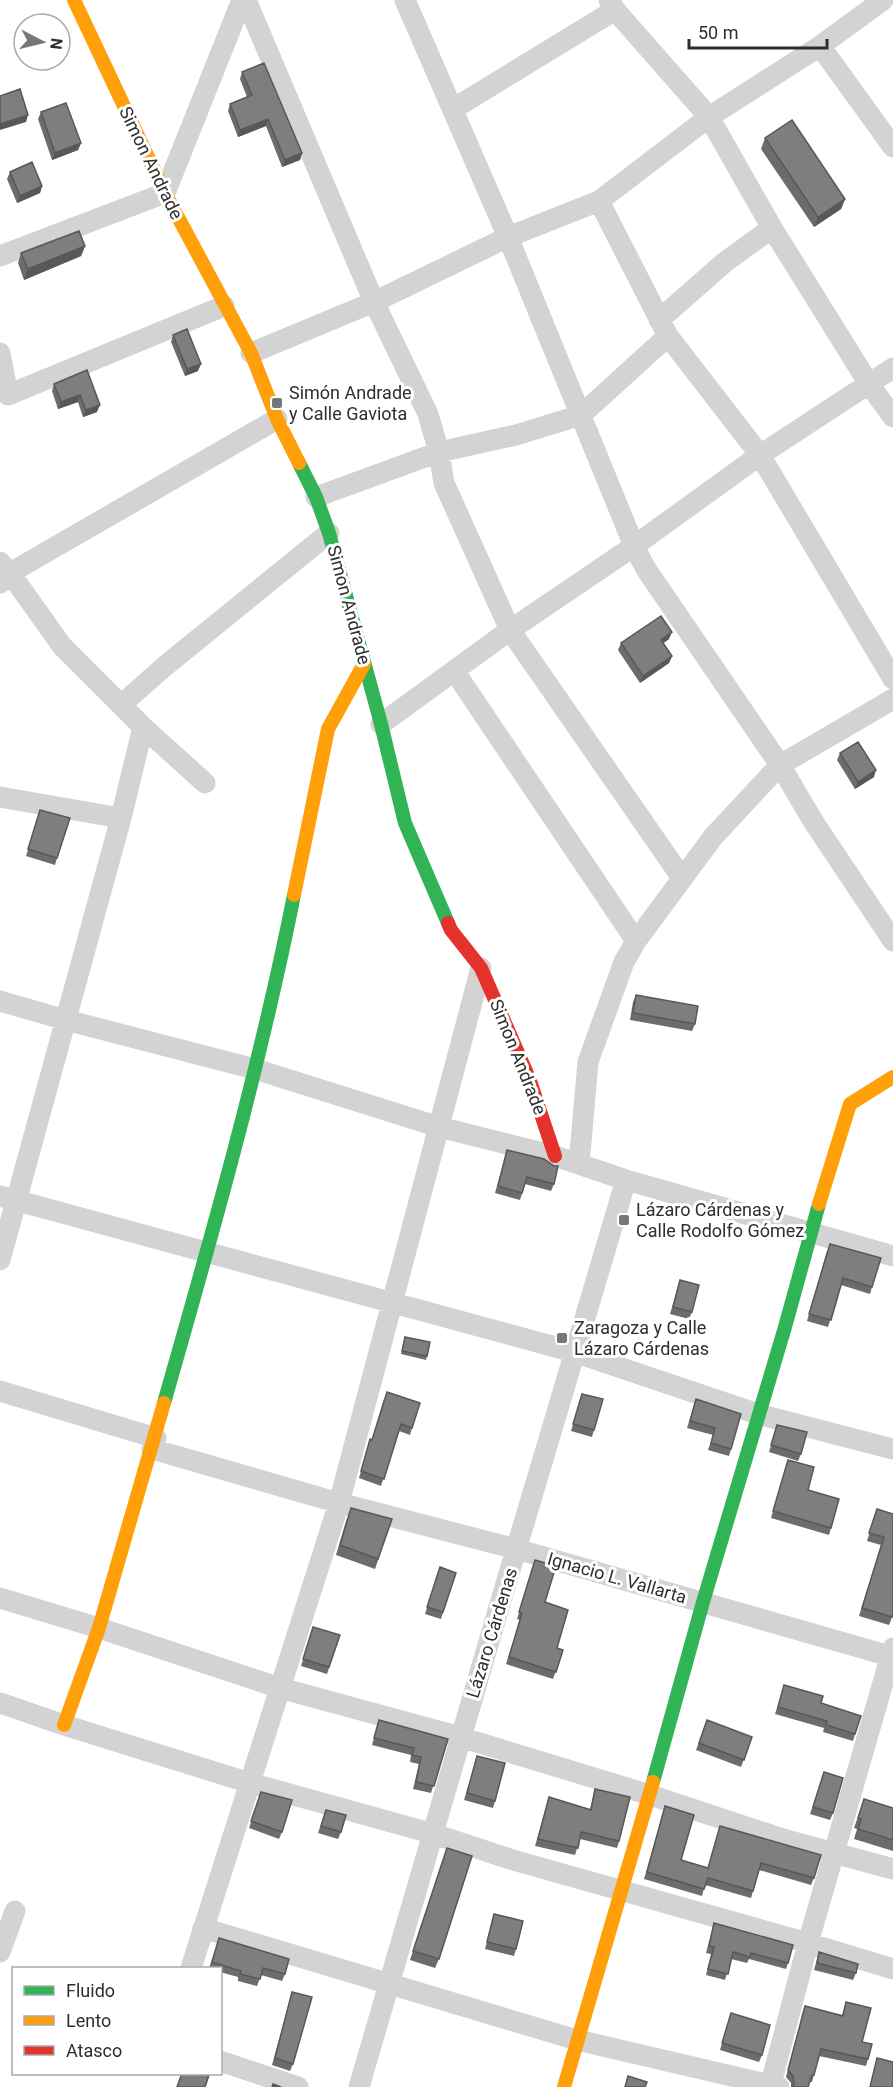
<svg xmlns="http://www.w3.org/2000/svg" width="893" height="2087" viewBox="0 0 893 2087" font-family="Roboto,sans-serif">
<rect width="100%" height="100%" fill="#fff"/>
<g fill="none" stroke-linecap="round" stroke-linejoin="round">
<path stroke="#d3d3d3" stroke-width="21" d="M246,0L374,302L428,414L439,452L444,483L510,630L682,878
M405,0L508,237L634,546L646,569L780,765L813,821L893,941
M609,0L615,10L709,117L772,228L869,384L893,417
M820,46L893,147
M453,109L615,10
M599,201L668,336L760,455L893,679
M0,256L165,193L242,0
M659,320L725,262L772,228
M0,353L8,395L224,306
M251,353L374,302L508,237L599,201L709,117L820,46L883,0
M316,497L439,452L516,435L581,415L668,336
M0,562L10,573L62,646L143,727L205,783
M0,583L10,573L277,419
M455,672L636,941
M121,705L165,666L329,533
M381,724L510,630L634,546L760,455L893,368
M0,797L121,818
M0,1001L66,1020L255,1069L439,1127L555,1156L626,1180L893,1256
M579,1164L588,1062L624,962L636,941L713,837L780,765L893,699
M0,1196L574,1352L758,1414L893,1449
M0,1260L121,818L143,727
M0,1391L156,1438
M152,1449L339,1503L516,1549L893,1657
M0,1598L99,1628L280,1688L460,1737L650,1795L786,1840L893,1869
M0,1703L64,1725L250,1783L434,1834L513,1860L808,1943L893,1969
M203,1928L577,2040L779,2087
M0,1952L15,1911
M191,1968L339,1503L481,968
M220,2061L298,2087
M359,2087C447,1784 535,1482 626,1180
M770,2087L808,1943L893,1648"/>
<path stroke="#30b455" stroke-width="14" d="M299,463L316,497L329,533L381,724L405,823L448,923
M164,1403C212,1235 260,1066 294,895
M653,1782L703,1602L785,1327L819,1204"/>
<path stroke="#ff9f0a" stroke-width="14" d="M74,0L165,193L251,353L277,419L299,463
M294,895L328,729L364,664
M819,1204L850,1104L893,1077
M64,1725L99,1628L164,1403
M564,2087L653,1782"/>
<path stroke="#e5322d" stroke-width="14" d="M448,923L451,930L481,968L529,1078L555,1156"/>
</g>
<path fill="#6c6c6c" d="M242,72L302,153L300,160L282,167L266,126L238,137L228,111L230,104L247,97L240,79Z
M41,112L81,143L78,150L52,160L38,119Z
M765,138L845,199L841,209L814,227L761,149Z
M10,172L42,186L40,193L17,203L7,179Z
M85,246L81,256L24,280L18,263L21,253Z
M173,335L198,371L185,376L171,342Z
M87,370L97,412L83,417L78,402L58,409L52,391L54,384Z
M669,639L663,643L672,656L669,663L640,683L618,650L621,643Z
M840,753L874,777L855,789L837,760Z
M38,816L57,858L55,865L26,856Z
M636,995L695,1024L692,1031L630,1020L633,1002Z
M507,1150L554,1184L551,1191L525,1184L520,1200L495,1193Z
M827,1251L872,1287L870,1294L841,1285L828,1327L807,1321Z
M680,1280L692,1312L689,1319L670,1314Z
M405,1337L427,1356L426,1360L401,1354Z
M582,1394L594,1430L592,1437L571,1431Z
M384,1399L412,1428L410,1435L399,1431L381,1486L359,1478L368,1446L370,1439H372Z
M696,1399L731,1449L729,1456L708,1450L713,1435L687,1428Z
M777,1425L801,1454L798,1461L769,1452Z
M788,1460L831,1528L829,1535L771,1518Z
M877,1509L893,1514V1615L889,1625L859,1616L881,1545L867,1541Z
M347,1518L392,1519L375,1569L336,1555Z
M440,1567L456,1573L441,1619L425,1614Z
M533,1567L545,1602L557,1648L563,1650L553,1679L506,1664L520,1620L517,1619Z
M313,1627L340,1635L327,1674L301,1666Z
M784,1685L821,1703L855,1734L853,1741L823,1732L824,1728L775,1714Z
M379,1720L448,1739L431,1793L413,1789L419,1764L410,1762L411,1755L372,1745Z
M707,1720L752,1737L741,1767L696,1750Z
M477,1756L495,1801L493,1808L464,1800Z
M824,1772L833,1813L830,1820L810,1814Z
M595,1789L619,1841L617,1848L580,1839L575,1855L535,1846L549,1797L590,1809Z
M261,1792L282,1832L279,1839L249,1828Z
M864,1799L893,1808V1851L854,1839L857,1829L854,1828Z
M665,1806L681,1860L708,1868L720,1826L814,1878L811,1885L759,1870L751,1898L705,1885L702,1896L644,1879Z
M326,1810L341,1832L338,1839L318,1833Z
M447,1848L439,1959L435,1968L410,1960Z
M494,1914L516,1949L514,1956L485,1949Z
M714,1923L788,1963L786,1969L749,1959L747,1963L731,1959L725,1980L706,1975L711,1954L706,1953Z
M219,1938L285,1974L282,1981L261,1975L257,1986L238,1981V1977L220,1972V1968H209Z
M819,1952L856,1973L853,1980L814,1970Z
M292,1992L293,2064L290,2071L272,2065Z
M846,2002L868,2059L866,2066L819,2056L812,2082H810L808,2087H791V2083L786,2077L805,2006L842,2015Z
M731,2013L762,2055L759,2062L720,2050Z"/>
<path fill="#585858" d="M28,115L26,122L0,130V124Z
M268,119L266,126L238,137L240,130Z
M81,143L78,150L52,160L55,153Z
M302,153L300,160L282,167L285,160Z
M42,186L40,193L17,203L20,196Z
M845,199L841,209L814,227L818,217Z
M85,246L81,256L24,280L28,269Z
M201,364L198,371L185,376L187,369Z
M80,395L78,402L58,409L61,402Z
M100,405L97,412L83,417L86,410Z
M672,632L669,639L658,647L661,640Z
M672,656L669,663L640,683L643,676Z
M876,770L874,777L855,789L858,782Z"/>
<path fill="#7e7e7e" stroke="#585858" stroke-width="1.5" d="M264,63L302,153L285,160L268,119L240,130L230,104L252,95L242,72Z
M20,89L28,115L0,124V96Z
M66,103L81,143L55,153L41,112Z
M792,120L845,199L818,217L765,138Z
M32,162L42,186L20,196L10,172Z
M79,231L85,246L28,269L21,253Z
M187,329L201,364L187,369L173,335Z
M87,370L100,405L86,410L80,395L61,402L54,384Z
M661,616L672,632L661,640L672,656L643,676L621,643Z
M858,742L876,770L858,782L840,753Z
M40,810L70,818L57,858L28,849Z
M636,995L698,1006L695,1024L633,1013Z
M507,1150L544,1159L554,1166H558L554,1184L527,1177L522,1193L498,1186Z
M830,1244L881,1258L872,1287L843,1278L831,1320L809,1314Z
M680,1280L699,1285L692,1312L673,1307Z
M405,1337L430,1342L427,1356L402,1351Z
M387,1392L420,1403L412,1428L401,1424L384,1479L361,1471L370,1439L372,1440Z
M582,1394L603,1399L594,1430L573,1424Z
M696,1399L741,1414L731,1449L711,1443L715,1428L690,1421Z
M777,1425L807,1432L801,1454L771,1445Z
M788,1460L814,1467L808,1490L839,1499L831,1528L773,1511Z
M351,1508L392,1519L378,1559L340,1545Z
M877,1509L893,1514V1615L892,1617L862,1608L884,1537L869,1533Z
M535,1560L556,1566L545,1602L568,1610L557,1648L563,1650L556,1672L509,1657L522,1613L519,1612Z
M440,1567L456,1573L443,1612L427,1607Z
M313,1627L340,1635L329,1667L303,1659Z
M784,1685L823,1696L821,1703L861,1716L855,1734L826,1725L827,1721L778,1707Z
M379,1720L448,1739L434,1786L416,1782L421,1757L412,1755L414,1748L374,1738Z
M707,1720L752,1737L744,1760L699,1743Z
M477,1756L505,1763L495,1801L467,1793Z
M824,1772L843,1778L833,1813L813,1807Z
M595,1789L630,1797L619,1841L581,1832L578,1848L538,1839L549,1797L591,1810Z
M261,1792L292,1800L282,1832L251,1821Z
M864,1799L893,1808V1840L858,1829L861,1819L858,1818Z
M665,1806L694,1815L681,1860L708,1868L720,1826L821,1855L814,1878L761,1863L753,1891L708,1878L704,1889L647,1872Z
M326,1810L346,1815L341,1832L321,1826Z
M447,1848L472,1856L439,1959L413,1951Z
M494,1914L523,1921L516,1949L487,1942Z
M714,1923L793,1945L788,1963L751,1953L750,1957L733,1952L728,1974L708,1969L714,1947L709,1946Z
M219,1938L289,1959L285,1974L263,1968L260,1979L240,1974L241,1971L212,1962Z
M819,1952L858,1964L856,1973L817,1963Z
M292,1992L312,1997L293,2064L275,2058Z
M846,2002L871,2008L862,2042L872,2044L868,2059L821,2049L814,2075H812L808,2087H792L794,2084L793,2076L788,2070L805,2006L843,2016Z
M731,2013L770,2025L762,2055L722,2043Z
M877,2058L893,2062V2087H870Z
M182,2073H204L209,2075L205,2087H177Z
M628,2076L647,2082L645,2087H625Z
M273,2084L281,2087H272Z"/>
<g fill="#777" stroke="#fff" stroke-width="2">
<rect x="271" y="397" width="12" height="12" rx="3"/>
<rect x="618" y="1214" width="12" height="12" rx="3"/>
<rect x="556" y="1332" width="12" height="12" rx="3"/>
</g>
<g text-anchor="middle" stroke-width="6" stroke-linejoin="round" paint-order="stroke">
<g font-size="18" fill="#2e2e2e" stroke="#fff">
<text transform="translate(151 163) rotate(64)" y="6">Simon Andrade</text>
<text transform="translate(349 605) rotate(75)" y="6">Simon Andrade</text>
<text transform="translate(518 1057) rotate(68)" y="6">Simon Andrade</text>
<text transform="translate(617 1578) rotate(16)" y="6">Ignacio L. Vallarta</text>
<text transform="translate(492 1633) rotate(-73)" y="6">Lázaro Cárdenas</text>
</g>
<g font-size="18" fill="#2e2e2e" stroke="#fff" text-anchor="start">
<text x="289" y="399">Simón Andrade<tspan x="289" dy="21">y Calle Gaviota</tspan></text>
<text x="636" y="1216">Lázaro Cárdenas y<tspan x="636" dy="21">Calle Rodolfo Gómez</tspan></text>
<text x="574" y="1334">Zaragoza y Calle<tspan x="574" dy="21">Lázaro Cárdenas</tspan></text>
</g>
</g>
<rect x="12" y="1967" width="210" height="108" fill="#ffffff" stroke="#ababab" stroke-width="1.5"/>
<rect x="24" y="1986" width="30" height="9" fill="#30b455" stroke="#ababab" stroke-width="1.5"/>
<text x="66" y="1997" font-size="18" fill="#2e2e2e">Fluido</text>
<rect x="24" y="2016" width="30" height="9" fill="#ff9f0a" stroke="#ababab" stroke-width="1.5"/>
<text x="66" y="2027" font-size="18" fill="#2e2e2e">Lento</text>
<rect x="24" y="2046" width="30" height="9" fill="#e5322d" stroke="#ababab" stroke-width="1.5"/>
<text x="66" y="2057" font-size="18" fill="#2e2e2e">Atasco</text>
<g transform="translate(42 42) rotate(97)"><circle r="28" fill="#ffffff" stroke="#ababab" stroke-width="1.5"/>
<path d="M0-4.5L10 22L0 15L-10 22Z" fill="#777777"/>
<text y="-9" font-size="16" font-weight="bold" text-anchor="middle" fill="#2e2e2e">N</text>
</g>
<path d="M689 39v9h138v-9" fill="none" stroke="#2e2e2e" stroke-width="3"/>
<text x="698" y="39" font-size="18" fill="#2e2e2e" stroke="#ffffff" stroke-width="4.5" paint-order="stroke">50 m</text>
</svg>
